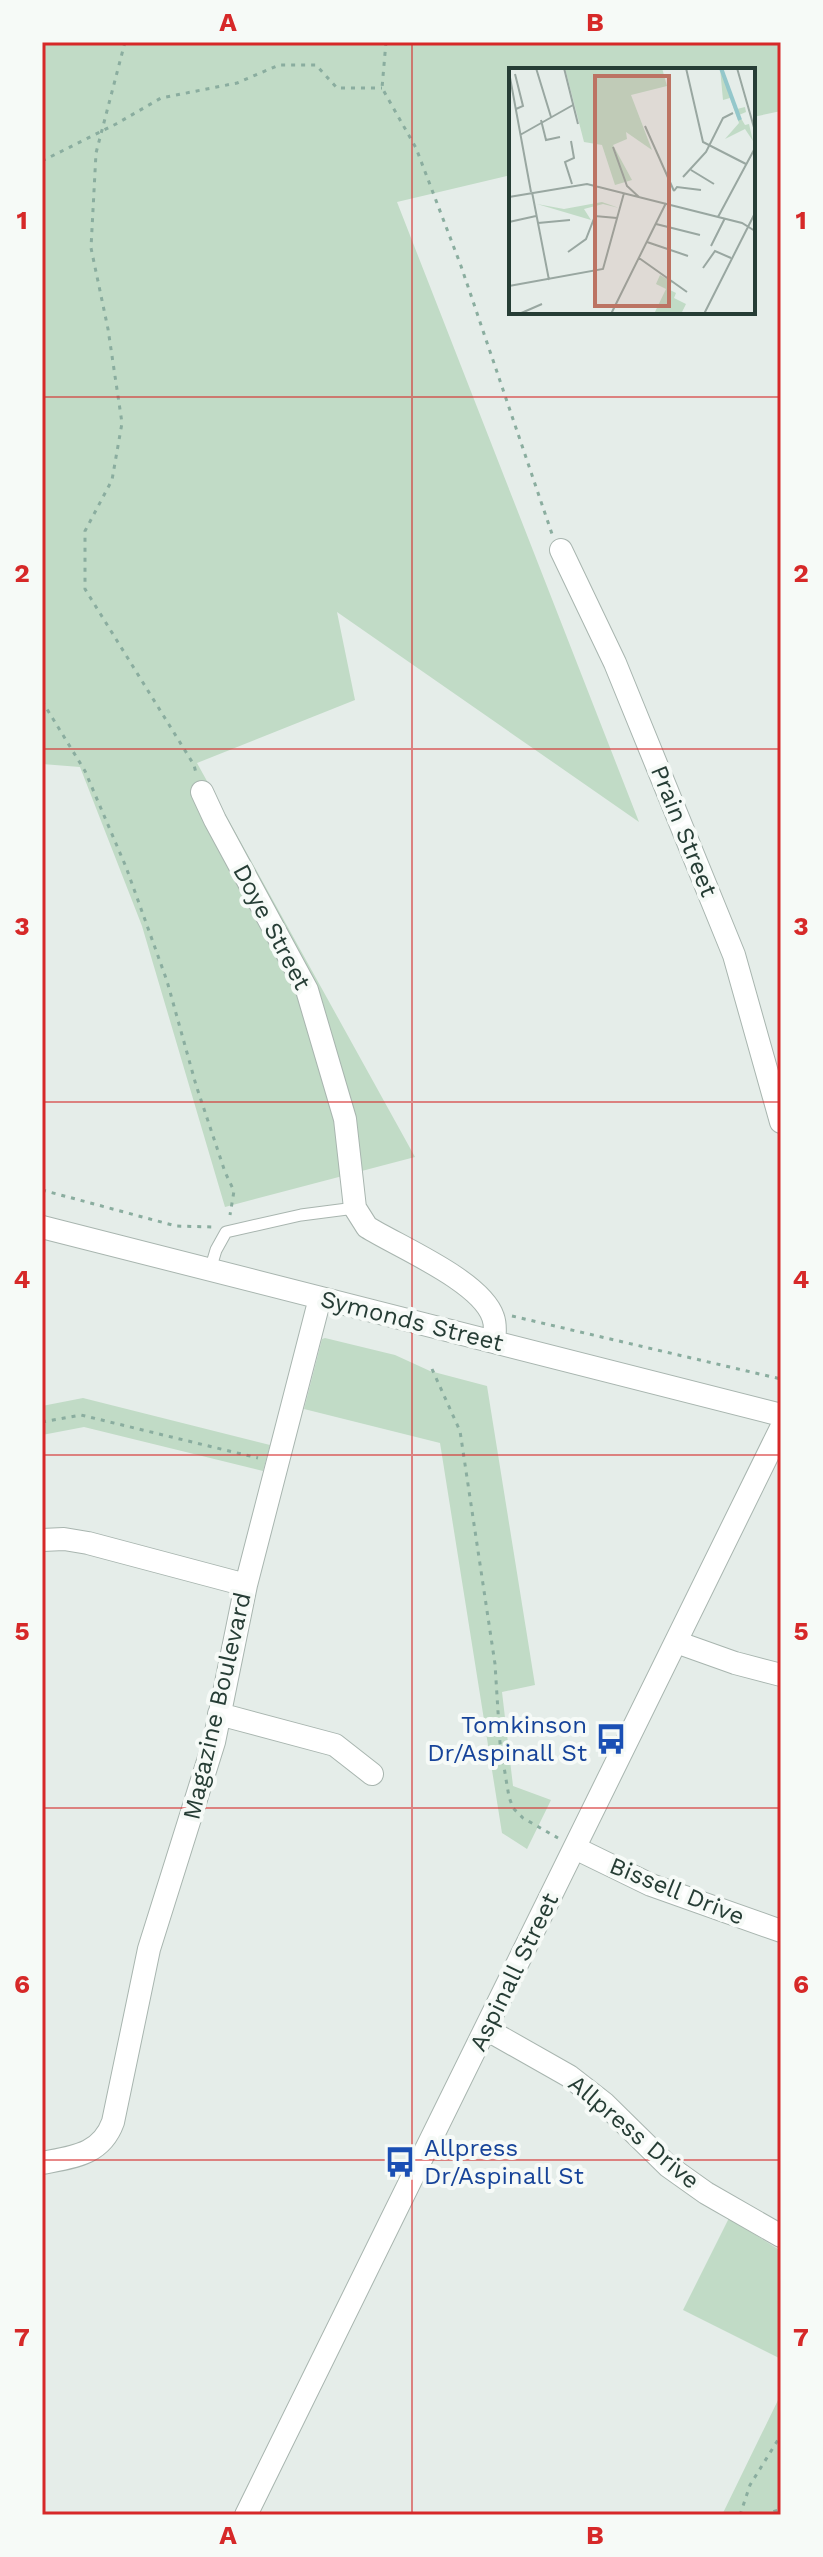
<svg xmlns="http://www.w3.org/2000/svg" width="823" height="2557" viewBox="0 0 823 2557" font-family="'Work Sans',sans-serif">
<rect width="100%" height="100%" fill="#e5ede9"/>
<path fill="#c1dbc6" d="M42,42L781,43V111L753,117V70H511V175L397,202L639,822L337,612L355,700L197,763L415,1157L225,1207L142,926L80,767L42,764Z
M325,1338L395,1355L430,1371L487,1386L535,1685L502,1692L513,1786L551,1800L527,1849L502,1833L440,1443L304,1409L322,1339Z
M83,1398L270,1445L263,1471L84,1427L42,1435V1406Z
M729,2218L781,2251V2359L683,2310Z
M781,2394V2515H722Z"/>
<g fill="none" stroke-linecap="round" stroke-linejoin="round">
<defs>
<path id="service" d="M210,1270L216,1250L226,1232L301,1215L355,1208"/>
<path id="minor" d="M561,550L615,663L734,955L781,1122
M202,792L215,820L307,990L345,1119L355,1208L367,1227C399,1247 481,1281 493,1317C496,1325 495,1334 494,1342
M42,1227L781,1415
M42,1540L64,1539L88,1543L246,1585
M676,1642L735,1663L781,1675
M219,1714L335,1745L372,1774
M575,1848L651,1885L781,1931
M486,2029L569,2076L605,2104L668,2166L706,2193L781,2236
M42,2163C73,2157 101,2155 113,2122L149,1949L214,1742L246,1585L320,1298
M246,2515L781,1428"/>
</defs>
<use href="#service" stroke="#a8b5af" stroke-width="13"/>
<use href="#minor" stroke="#a8b5af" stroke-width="24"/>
<path stroke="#8aad9f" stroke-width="3" stroke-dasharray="4 6" stroke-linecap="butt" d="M125,42L96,153L91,248L108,329L122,423L112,480L85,531V589L194,765L196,773
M386,42L382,88L416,148L461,266L552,534
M42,161L116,124L161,98L237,83L279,65H316L337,88H382
M42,701L85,771L126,867L167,981L196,1085L225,1172L234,1191L230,1215
M42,1190L176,1226L213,1227
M512,1316L781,1379
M432,1369L460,1431L495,1664L500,1743L509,1797L513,1808L523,1818L558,1838
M42,1422L81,1415L258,1458
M740,2515L750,2485L781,2435
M764,2515L781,2509"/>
<use href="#service" stroke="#fff" stroke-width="11"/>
<use href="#minor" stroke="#fff" stroke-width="22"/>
</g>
<path fill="none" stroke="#d62828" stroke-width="2" stroke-opacity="0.55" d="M412,42V2515M42,397H781M42,749H781M42,1102H781M42,1455H781M42,1808H781M42,2160H781"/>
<defs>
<symbol id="bus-bare" viewBox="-9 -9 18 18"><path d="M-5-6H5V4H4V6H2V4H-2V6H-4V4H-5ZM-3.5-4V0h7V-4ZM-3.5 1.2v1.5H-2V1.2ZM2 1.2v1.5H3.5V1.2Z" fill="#1a4fb4" stroke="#f6faf7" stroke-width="2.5" paint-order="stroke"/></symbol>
</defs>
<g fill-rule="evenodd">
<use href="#bus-bare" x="589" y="1717" width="44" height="44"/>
<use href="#bus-bare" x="378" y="2140" width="44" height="44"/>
</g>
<g text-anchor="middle" stroke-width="8" stroke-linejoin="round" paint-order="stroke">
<g font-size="24" fill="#263d35" stroke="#f6faf7">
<text transform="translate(684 831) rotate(68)" y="8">Prain Street</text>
<text transform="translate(272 927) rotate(62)" y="8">Doye Street</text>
<text transform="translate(412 1321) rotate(14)" y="8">Symonds Street</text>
<text transform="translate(217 1706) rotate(-77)" y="8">Magazine Boulevard</text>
<text transform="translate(677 1891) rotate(22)" y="8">Bissell Drive</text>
<text transform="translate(514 1972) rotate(-64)" y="8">Aspinall Street</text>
<text transform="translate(634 2132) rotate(40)" y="8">Allpress Drive</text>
</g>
<g font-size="24" fill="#164399" stroke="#f6faf7" text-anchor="end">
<text x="587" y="1733">Tomkinson<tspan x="587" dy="28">Dr/Aspinall St</tspan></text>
<text x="424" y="2156" text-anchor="start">Allpress<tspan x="424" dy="28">Dr/Aspinall St</tspan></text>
</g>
</g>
<g transform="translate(509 68)">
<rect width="246" height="246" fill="#e5ede9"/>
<path d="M56,0H153L158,18L122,27L143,82L117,64L118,71L104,77L123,112L106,117L93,77L75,74ZM211,0L228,41L236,39L237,44L230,47L236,57L240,56L244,73L236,61L216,71L230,55L221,30L214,32ZM93,134L110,140L94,136L75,141L82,152L28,136L55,141ZM151,207L163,214L159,221L167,225L165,230L177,236L172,246H145L157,221L147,216Z" fill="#c1dbc6"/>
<path fill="none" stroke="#94c7cb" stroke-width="4" d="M212,0L231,52"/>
<path fill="none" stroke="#99a7a1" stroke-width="2" d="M27,0L42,49M55,0L69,56M177,0L194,74L237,96M228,0L246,63M0,4L22,124M6,6L14,38L7,41M32,52L37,72L51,69M136,58L165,123M11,67L64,37M62,73L65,90L56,94L63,116M104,79L118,118L130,129M87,88V118M182,102L205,116M174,109L197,84L214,50L224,45M165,123L168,119L192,122M23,124L40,212M0,129L78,116L233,155L246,163M209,149L246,80M0,154L27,148M29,155L61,152M147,156L191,167M138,174L179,188M202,178L216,150M59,184L77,171L86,148L108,150M130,190L178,224M194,200L206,183L222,190M0,218L94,201L115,125M10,246L33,236M102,246L157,135M195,246L246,145"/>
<path fill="#bc7363" fill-opacity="0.15" stroke="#bc7363" stroke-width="4" d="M86,8H160V238H86Z"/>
<rect width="246" height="246" fill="none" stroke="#263d35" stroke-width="4"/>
</g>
<rect width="823" height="2557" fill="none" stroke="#f6faf7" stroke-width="88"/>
<rect x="44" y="44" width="735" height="2469" fill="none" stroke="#d62828" stroke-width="3"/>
<g font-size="26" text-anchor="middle" font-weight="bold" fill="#d62828">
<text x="228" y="31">A</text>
<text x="595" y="31">B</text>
<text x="22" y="229">1</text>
<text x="801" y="229">1</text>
<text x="22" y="582">2</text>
<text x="801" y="582">2</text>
<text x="22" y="935">3</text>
<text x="801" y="935">3</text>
<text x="22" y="1288">4</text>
<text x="801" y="1288">4</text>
<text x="22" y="1640">5</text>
<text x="801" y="1640">5</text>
<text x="22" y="1993">6</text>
<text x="801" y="1993">6</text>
<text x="22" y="2346">7</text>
<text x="801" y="2346">7</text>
<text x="228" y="2544">A</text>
<text x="595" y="2544">B</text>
</g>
</svg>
